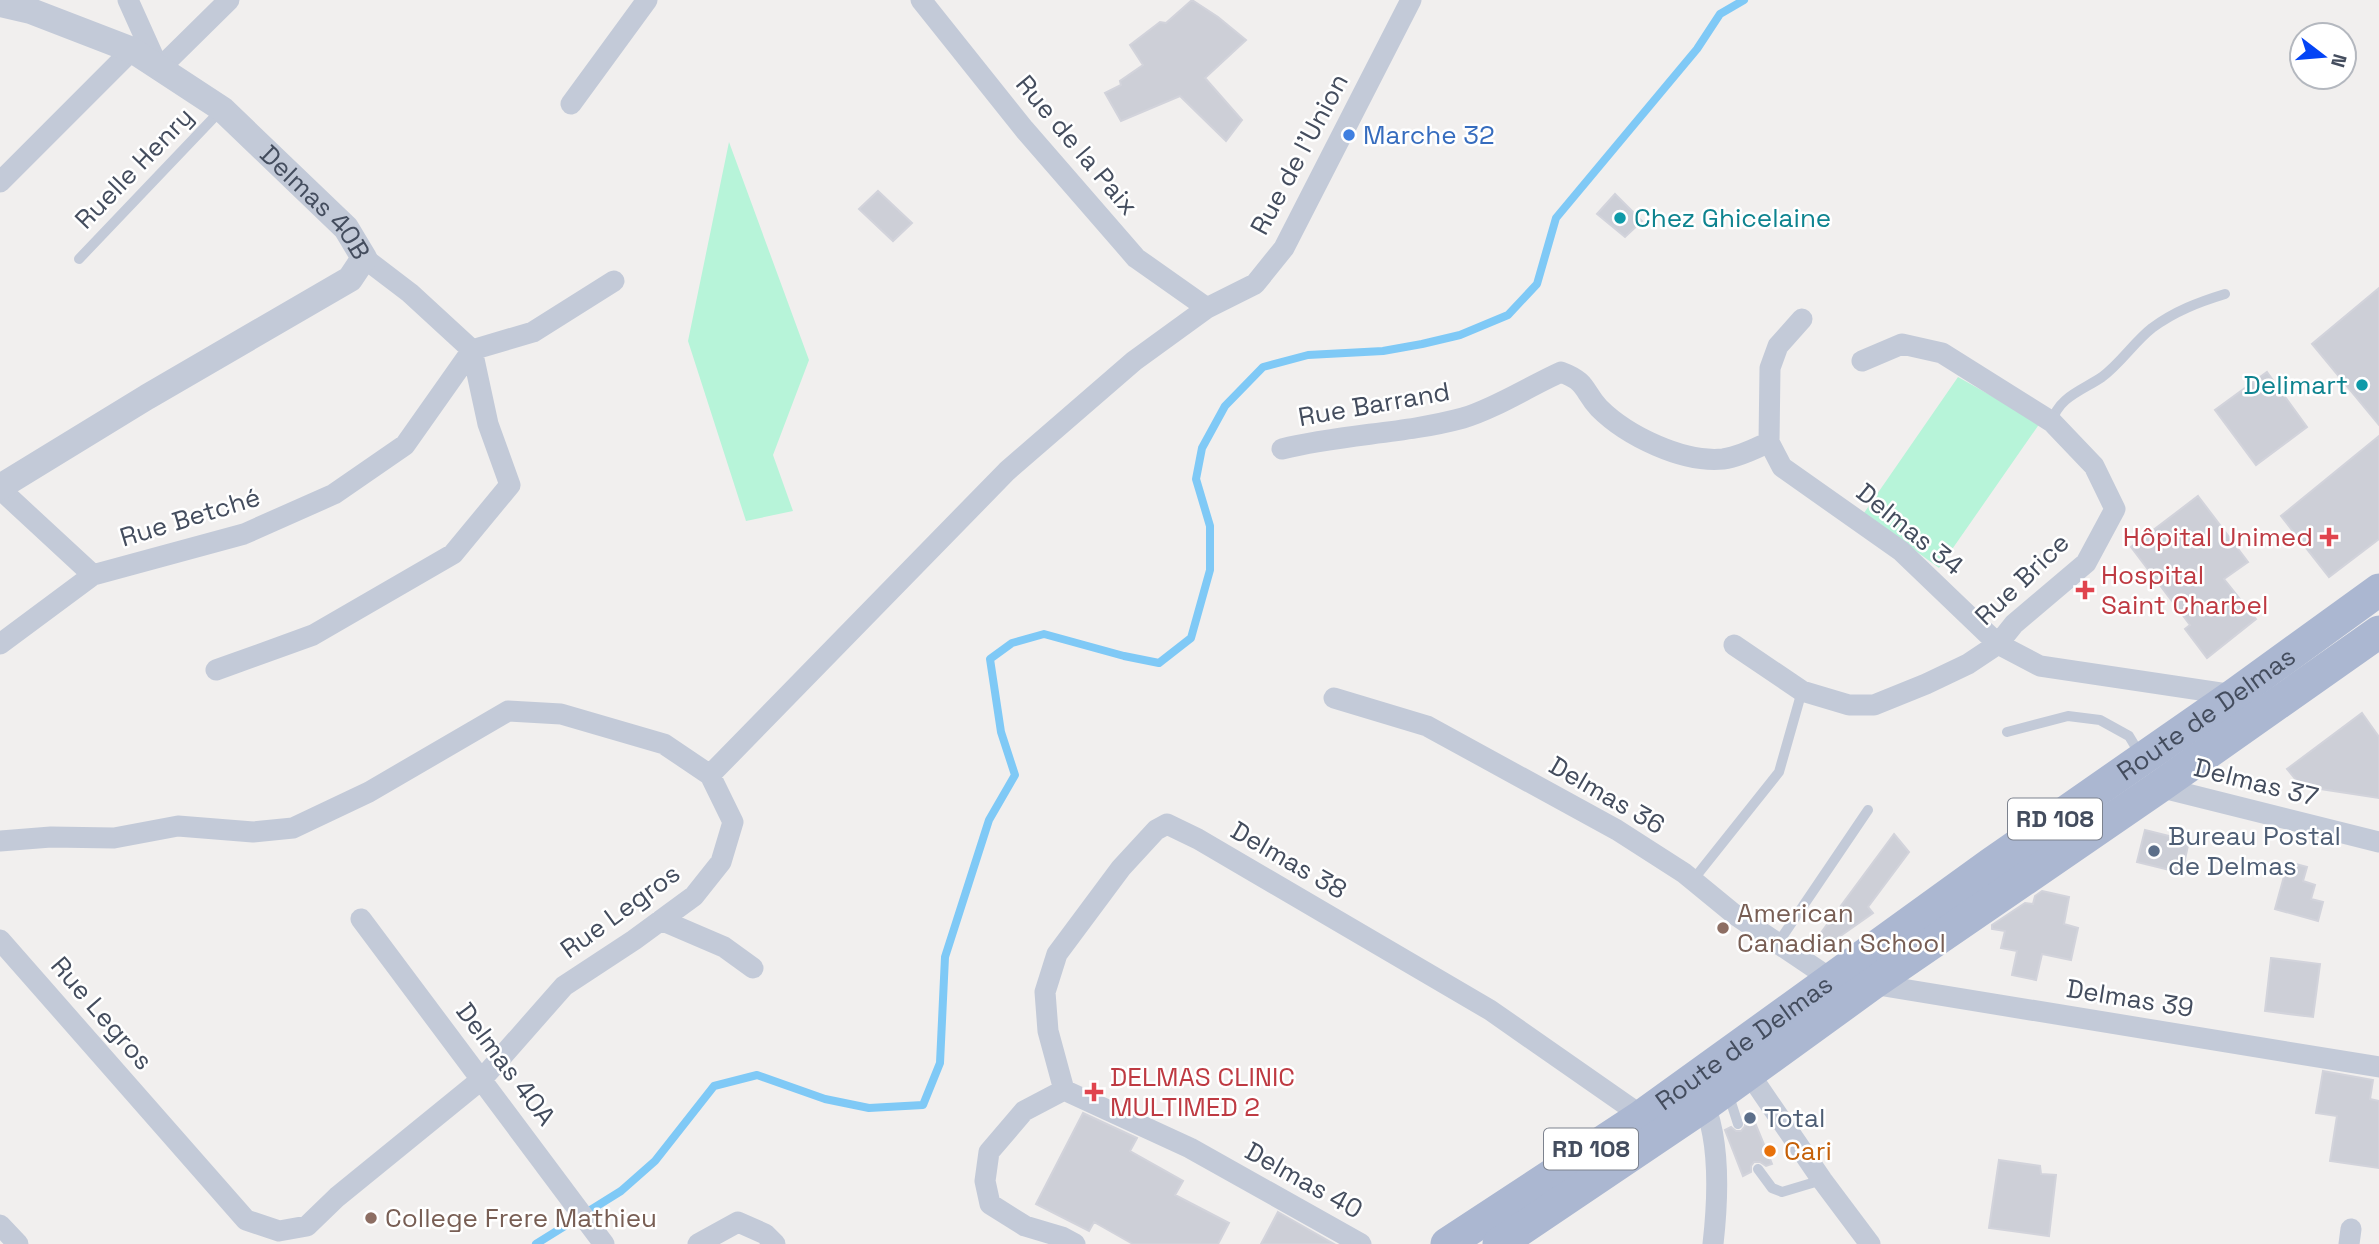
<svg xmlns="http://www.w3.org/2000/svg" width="2379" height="1244" viewBox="0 0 2379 1244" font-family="'Space Grotesk',sans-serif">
<rect width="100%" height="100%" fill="#f1efee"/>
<path fill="#b7f4d9" d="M729,142L809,360L773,455L793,511L746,521L688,341Z
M1958,377L2040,423L1939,568L1864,513Z"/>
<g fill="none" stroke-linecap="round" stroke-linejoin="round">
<path stroke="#7fc9f6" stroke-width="8" d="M536,1244L621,1191L655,1161L714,1086L757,1075L825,1099L869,1108L923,1105L940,1063L945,957L989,820L1015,775L1001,732L990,659L1012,643L1044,634L1124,656L1159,663L1191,638L1210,570V526L1196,479L1202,448L1225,406L1263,367L1308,355L1383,351L1422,344L1460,335L1508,315L1537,284L1556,218L1697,49L1720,14L1744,0"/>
</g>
<path fill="#cdcfd7" stroke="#d2d3db" stroke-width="2" d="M1192,0L1218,17L1246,40L1205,78L1242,120L1226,141L1180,96L1121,121L1105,93L1121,85L1120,81L1143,65L1130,45L1160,22L1166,23Z
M878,191L912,223L893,241L859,209Z
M1615,194L1642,221L1625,237L1597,214Z
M2379,288V425L2312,344Z
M2267,372L2307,427L2256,465L2215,410Z
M2379,436V539L2329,577L2281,516Z
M2198,496L2248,562L2224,579L2256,619L2207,658L2185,629L2190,625L2131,547Z
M2362,713L2379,737V798L2301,786L2287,769Z
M2145,830L2189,841L2182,873L2137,862Z
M1894,834L1909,852L1868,907L1873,913L1816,953L1809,949Z
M2288,862L2307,867L2303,881L2315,885L2311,899L2323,902L2318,921L2275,909Z
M2042,891L2069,897L2064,924L2078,928L2071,960L2042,954L2036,980L2012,975L2017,951L2001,948L2005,931L1992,929V925L2025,903L2033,904L2035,896Z
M2271,958L2320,964L2313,1017L2265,1011Z
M2323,1071L2373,1080L2370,1099L2379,1101V1168L2330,1161L2337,1116L2316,1113Z
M1083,1113L1137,1138L1130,1151L1183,1181L1175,1195L1229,1223L1218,1244H1133L1094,1222L1089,1231L1036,1204Z
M1753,1118L1772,1164L1766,1166L1760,1162H1754L1751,1166V1172L1743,1176L1725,1130L1731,1127L1736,1131H1741L1745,1126V1121Z
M1999,1160L2040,1166L2041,1174L2056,1175L2049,1236L1989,1228Z
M1278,1212L1334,1244H1261Z"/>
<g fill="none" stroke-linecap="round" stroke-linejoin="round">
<path stroke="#c3cad8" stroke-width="10" d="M79,259L222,109
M2052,422C2058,397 2083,390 2102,377C2121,363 2134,342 2152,328C2175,311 2199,302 2225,294
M2007,732L2068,716L2100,720L2129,736L2141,756
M1693,880L1779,772L1802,691
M1778,943L1868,810
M1728,1093L1738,1124
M1758,1169L1772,1188L1782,1192L1822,1180"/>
<path stroke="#c3cad8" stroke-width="21" d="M128,0L159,69L229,0
M921,0L1024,129L1136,258L1207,308
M571,104L647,0
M0,182L132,50
M1802,319L1778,346L1770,368L1769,442L1782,467L1901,551L1998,644L2040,666L2234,695
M1282,449C1342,434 1404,434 1463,418C1494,409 1530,386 1561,372C1588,382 1583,391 1599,408C1627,436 1683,463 1723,459C1738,457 1755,449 1769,442
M0,489L93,575L244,534L334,494L405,445L472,350L410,293L364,258
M0,644L93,575
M1734,645L1802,691L1849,705H1874L1926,684L1968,664L1998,644L2014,624L2086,563L2115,509L2094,466L2052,422L1942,353L1902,344L1862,361
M216,670L313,635L453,554L510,485L488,424L472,350L533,332L614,281
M1334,698L1427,726L1617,830L1684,873L1734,914L1831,979L1872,984L2379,1067
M710,775L1007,471L1134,361L1207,308L1255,284L1284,248L1411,0
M2156,782L2159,787L2379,842
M0,841L51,837L114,838L178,826L253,832L293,828L369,792L508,711L561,714L664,744L710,775L733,822L721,862L694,896L634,940L564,986L482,1079L337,1197L307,1226L279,1231L246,1220L0,940
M361,919L604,1244
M661,920L724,947L753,968
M1742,1063L1822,1180L1870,1244
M1064,1090L1048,1031L1045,992L1057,954L1121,868L1156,830L1167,824L1198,839L1490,1010L1642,1116
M1700,1095C1721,1135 1718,1200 1713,1244
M0,1225L18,1244
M698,1244L738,1222L765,1234L775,1244
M1075,1244L1062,1237L1025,1226L990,1204L985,1181L989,1152L1024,1111L1064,1090L1190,1148L1361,1244
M2349,1244L2351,1229"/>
<path stroke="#c3cad8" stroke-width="26" id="s1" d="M0,4L31,11L132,50L222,109L346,228L364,258L350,279L147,397L0,487"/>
<g stroke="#abb7d1" stroke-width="33">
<path id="s2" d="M1447,1244L1642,1116L1991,864L2234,695L2379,590"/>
<path d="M1499,1244L1705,1105L1872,984L2159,787L2379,632"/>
</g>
</g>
<circle fill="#3f7fe0" stroke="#fff" stroke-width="2.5" cx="1349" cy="135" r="7"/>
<g fill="#0f9aa8" stroke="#fff" stroke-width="2.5">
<circle cx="1620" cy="218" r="7"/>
<circle cx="2362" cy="385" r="7"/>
</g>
<g fill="#e0444e" stroke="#fff" stroke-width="2.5">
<path d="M2325.5 526.5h7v7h7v7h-7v7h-7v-7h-7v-7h7z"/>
<path d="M2081.5 579.5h7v7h7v7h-7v7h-7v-7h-7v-7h7z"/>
<path d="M1090.5 1081.5h7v7h7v7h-7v7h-7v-7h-7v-7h7z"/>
</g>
<g fill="#5c6f8a" stroke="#fff" stroke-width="2.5">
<circle cx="2154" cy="851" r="7"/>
<circle cx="1750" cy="1118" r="7"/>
</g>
<g fill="#8d6e63" stroke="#fff" stroke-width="2.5">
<circle cx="1723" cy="928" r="7"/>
<circle cx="371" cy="1218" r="7"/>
</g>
<circle fill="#e8710a" stroke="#fff" stroke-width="2.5" cx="1770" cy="1151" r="7"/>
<g text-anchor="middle" stroke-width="5" stroke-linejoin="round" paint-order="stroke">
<g fill="#fff" stroke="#7c828e" stroke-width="2">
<rect x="2008" y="798.5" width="94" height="41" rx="5"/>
<rect x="1544" y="1128.5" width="94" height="41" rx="5"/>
</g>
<g font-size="24" font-weight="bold" fill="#444d5e">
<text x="2055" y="827">RD 108</text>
<text x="1591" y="1157">RD 108</text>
</g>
<g font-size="26" fill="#366cbe" stroke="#fff" text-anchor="start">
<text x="1363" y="144">Marche 32</text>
</g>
<g font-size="26" fill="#444d5e" stroke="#fff">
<text transform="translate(1077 145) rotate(50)" y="9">Rue de la Paix</text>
<text transform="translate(1299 154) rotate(-62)" y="9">Rue de l'Union</text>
<text transform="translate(134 168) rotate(-46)" y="9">Ruelle Henry</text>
<text dy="9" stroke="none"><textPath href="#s1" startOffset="380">Delmas 40B</textPath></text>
<text transform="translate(1374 404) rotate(-10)" y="9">Rue Barrand</text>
<text transform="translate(190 517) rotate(-17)" y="9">Rue Betché</text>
<text transform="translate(1910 529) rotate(39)" y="9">Delmas 34</text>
<text transform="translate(2022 579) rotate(-44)" y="9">Rue Brice</text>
<text dy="9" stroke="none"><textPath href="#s2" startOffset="926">Route de Delmas</textPath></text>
<text transform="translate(2256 782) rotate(14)" y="9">Delmas 37</text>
<text transform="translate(1607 795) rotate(30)" y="9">Delmas 36</text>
<text transform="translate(1289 860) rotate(30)" y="9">Delmas 38</text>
<text transform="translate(620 911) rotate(-36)" y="9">Rue Legros</text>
<text transform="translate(2130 998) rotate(9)" y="9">Delmas 39</text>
<text transform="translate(102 1013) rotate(49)" y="9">Rue Legros</text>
<text dy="9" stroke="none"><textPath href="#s2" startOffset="359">Route de Delmas</textPath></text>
<text transform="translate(506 1064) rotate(53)" y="9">Delmas 40A</text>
<text transform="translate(1304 1180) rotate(29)" y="9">Delmas 40</text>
</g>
<g font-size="26" fill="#0d838f" stroke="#fff" text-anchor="start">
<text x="1634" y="227">Chez Ghicelaine</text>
<text x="2348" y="394" text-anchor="end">Delimart</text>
</g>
<g font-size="26" fill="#be3a42" stroke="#fff" text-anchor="start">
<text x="2313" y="546" text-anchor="end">Hôpital Unimed</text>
<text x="2101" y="584">Hospital<tspan x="2101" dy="30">Saint Charbel</tspan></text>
<text x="1110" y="1086">DELMAS CLINIC<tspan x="1110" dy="30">MULTIMED 2</tspan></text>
</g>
<g font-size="26" fill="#4e5e75" stroke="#fff" text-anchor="start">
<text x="2168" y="845">Bureau Postal<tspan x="2168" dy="30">de Delmas</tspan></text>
<text x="1764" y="1127">Total</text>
</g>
<g font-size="26" fill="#785e54" stroke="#fff" text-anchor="start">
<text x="1737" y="922">American<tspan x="1737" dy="30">Canadian School</tspan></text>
<text x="385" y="1227">College Frere Mathieu</text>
</g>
<g font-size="26" fill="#c56008" stroke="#fff" text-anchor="start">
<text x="1784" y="1160">Cari</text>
</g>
</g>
<g transform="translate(2323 56) rotate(106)"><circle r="33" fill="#ffffff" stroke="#b4b8bf" stroke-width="2"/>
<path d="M0-5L12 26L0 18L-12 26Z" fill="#0444f5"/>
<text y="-10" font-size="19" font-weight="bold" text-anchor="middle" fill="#444d5e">N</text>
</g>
</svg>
